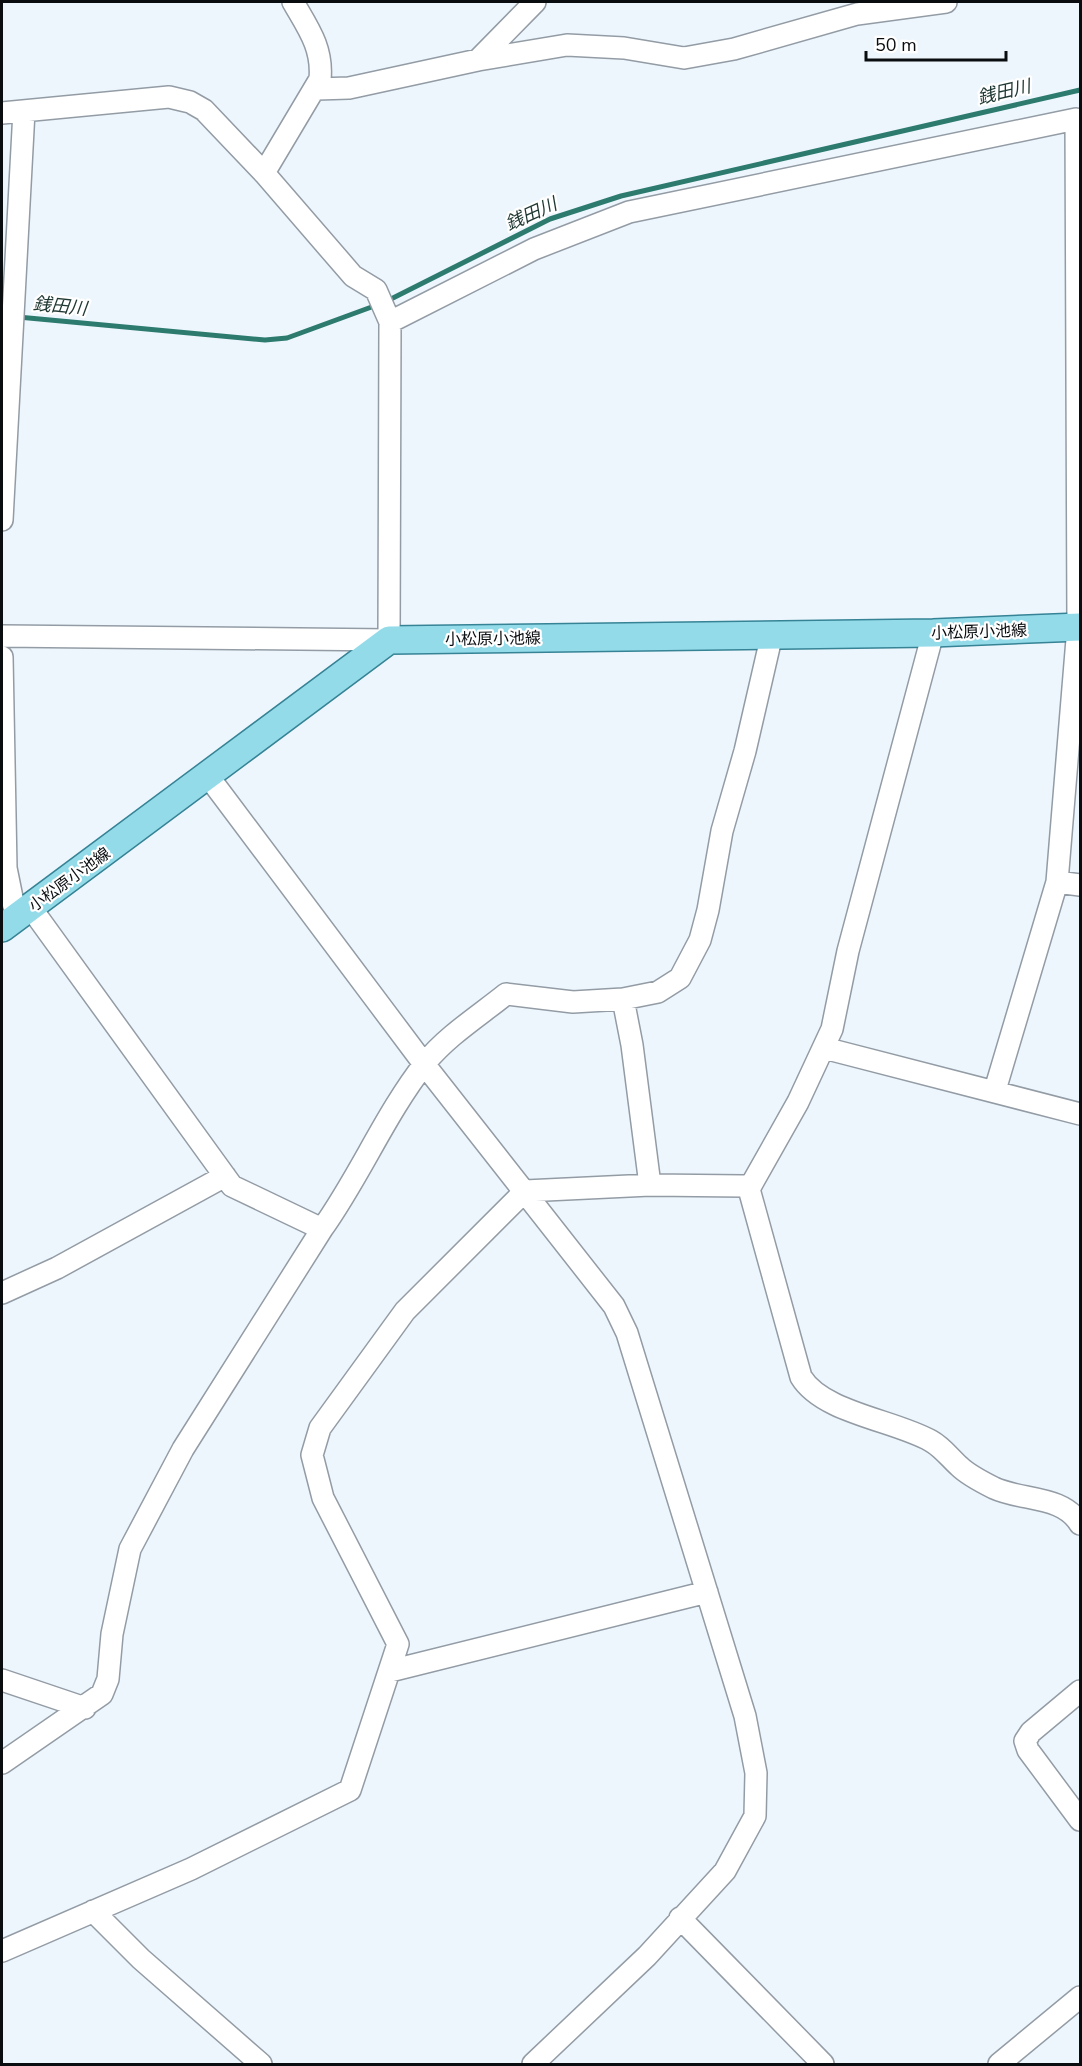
<svg xmlns="http://www.w3.org/2000/svg" width="1082" height="2066" viewBox="0 0 1082 2066" font-family="'Nunito Sans','Noto Sans JP',sans-serif">
<rect width="100%" height="100%" fill="#eef6fd"/>
<g fill="none" stroke-linecap="round" stroke-linejoin="round">
<path stroke="#2d7b6f" stroke-width="5" d="M385,302L550,219L621,196L1080,90
M18,317L265,340L287,338L377,305"/>
<defs>
<path id="minor" d="M478,60L535,2
M317,89L349,88L478,60L567,45L624,48L684,58L734,49L857,14L946,2
M2,113L148,99L169,97L190,102L204,110L264,173L353,276L376,290L390,322L389,640L2,636
M264,173L320,79C323,48 308,28 293,2
M390,322L534,249L629,212L1076,119L1078,627L1057,882L995,1090
M2,520L24,111
M933,633L848,951L832,1029L798,1102L749,1189L801,1377C823,1413 894,1420 931,1441C942,1447 950,1458 959,1466C968,1475 982,1482 994,1488C1022,1501 1063,1495 1080,1524
M2,657L6,868L16,917
M208,776L424,1064L614,1306L627,1333L745,1716L756,1773L755,1816L725,1871L647,1956L533,2064
M1057,882L1080,885
M31,908L232,1186L322,1229
M623,999L632,1045L650,1185
M824,1048L1080,1114
M2,1293L57,1268L225,1176
M390,1671L707,1592
M2,1680L85,1708
M1080,1691L1031,1732L1025,1741L1028,1750L1080,1820
M2,1763L102,1694L108,1679L112,1634L130,1549L183,1449L322,1229C360,1176 385,1114 426,1062C447,1036 480,1015 506,994L573,1002L623,999L658,992L680,978L700,940L708,910L722,831L745,751L772,634
M93,1911L141,1959L261,2064
M680,1918L823,2064
M2,1951L191,1869L350,1790L398,1644L323,1498L312,1455L320,1428L405,1311L525,1191L650,1185L744,1186L749,1189
M999,2064L1080,1997"/>
<path id="major" d="M2,928L389,640L933,633L1080,627"/>
</defs>
<use href="#minor" stroke="#939ca5" stroke-width="24"/>
<use href="#major" stroke="#358395" stroke-width="30"/>
<use href="#minor" stroke="#fff" stroke-width="21"/>
<use href="#major" stroke="#94dbea" stroke-width="27"/>
</g>
<g text-anchor="middle" stroke-width="4.5" stroke-linejoin="round" paint-order="stroke">
<g font-size="16" fill="#0a0d10" stroke="#fff">
<text transform="translate(979 631) rotate(-2)" y="6">小松原小池線</text>
<text transform="translate(493 638) rotate(-1)" y="6">小松原小池線</text>
<text transform="translate(69 879) rotate(-36)" y="6">小松原小池線</text>
</g>
<g font-size="18" font-style="italic" fill="#1f3732" stroke="#fff">
<text transform="translate(1004 92) rotate(-13)" y="6">銭田川</text>
<text transform="translate(531 214) rotate(-24)" y="6">銭田川</text>
<text transform="translate(60 306) rotate(6)" y="6">銭田川</text>
</g>
</g>
<rect width="1082" height="2066" fill="none" stroke="#0a0d10" stroke-width="6"/>
<path d="M866 51v9h140v-9" fill="none" stroke="#0a0d10" stroke-width="3"/>
<text x="875" y="51" font-size="18" fill="#0a0d10" stroke="#ffffff" stroke-width="4.5" paint-order="stroke">50 m</text>
</svg>
